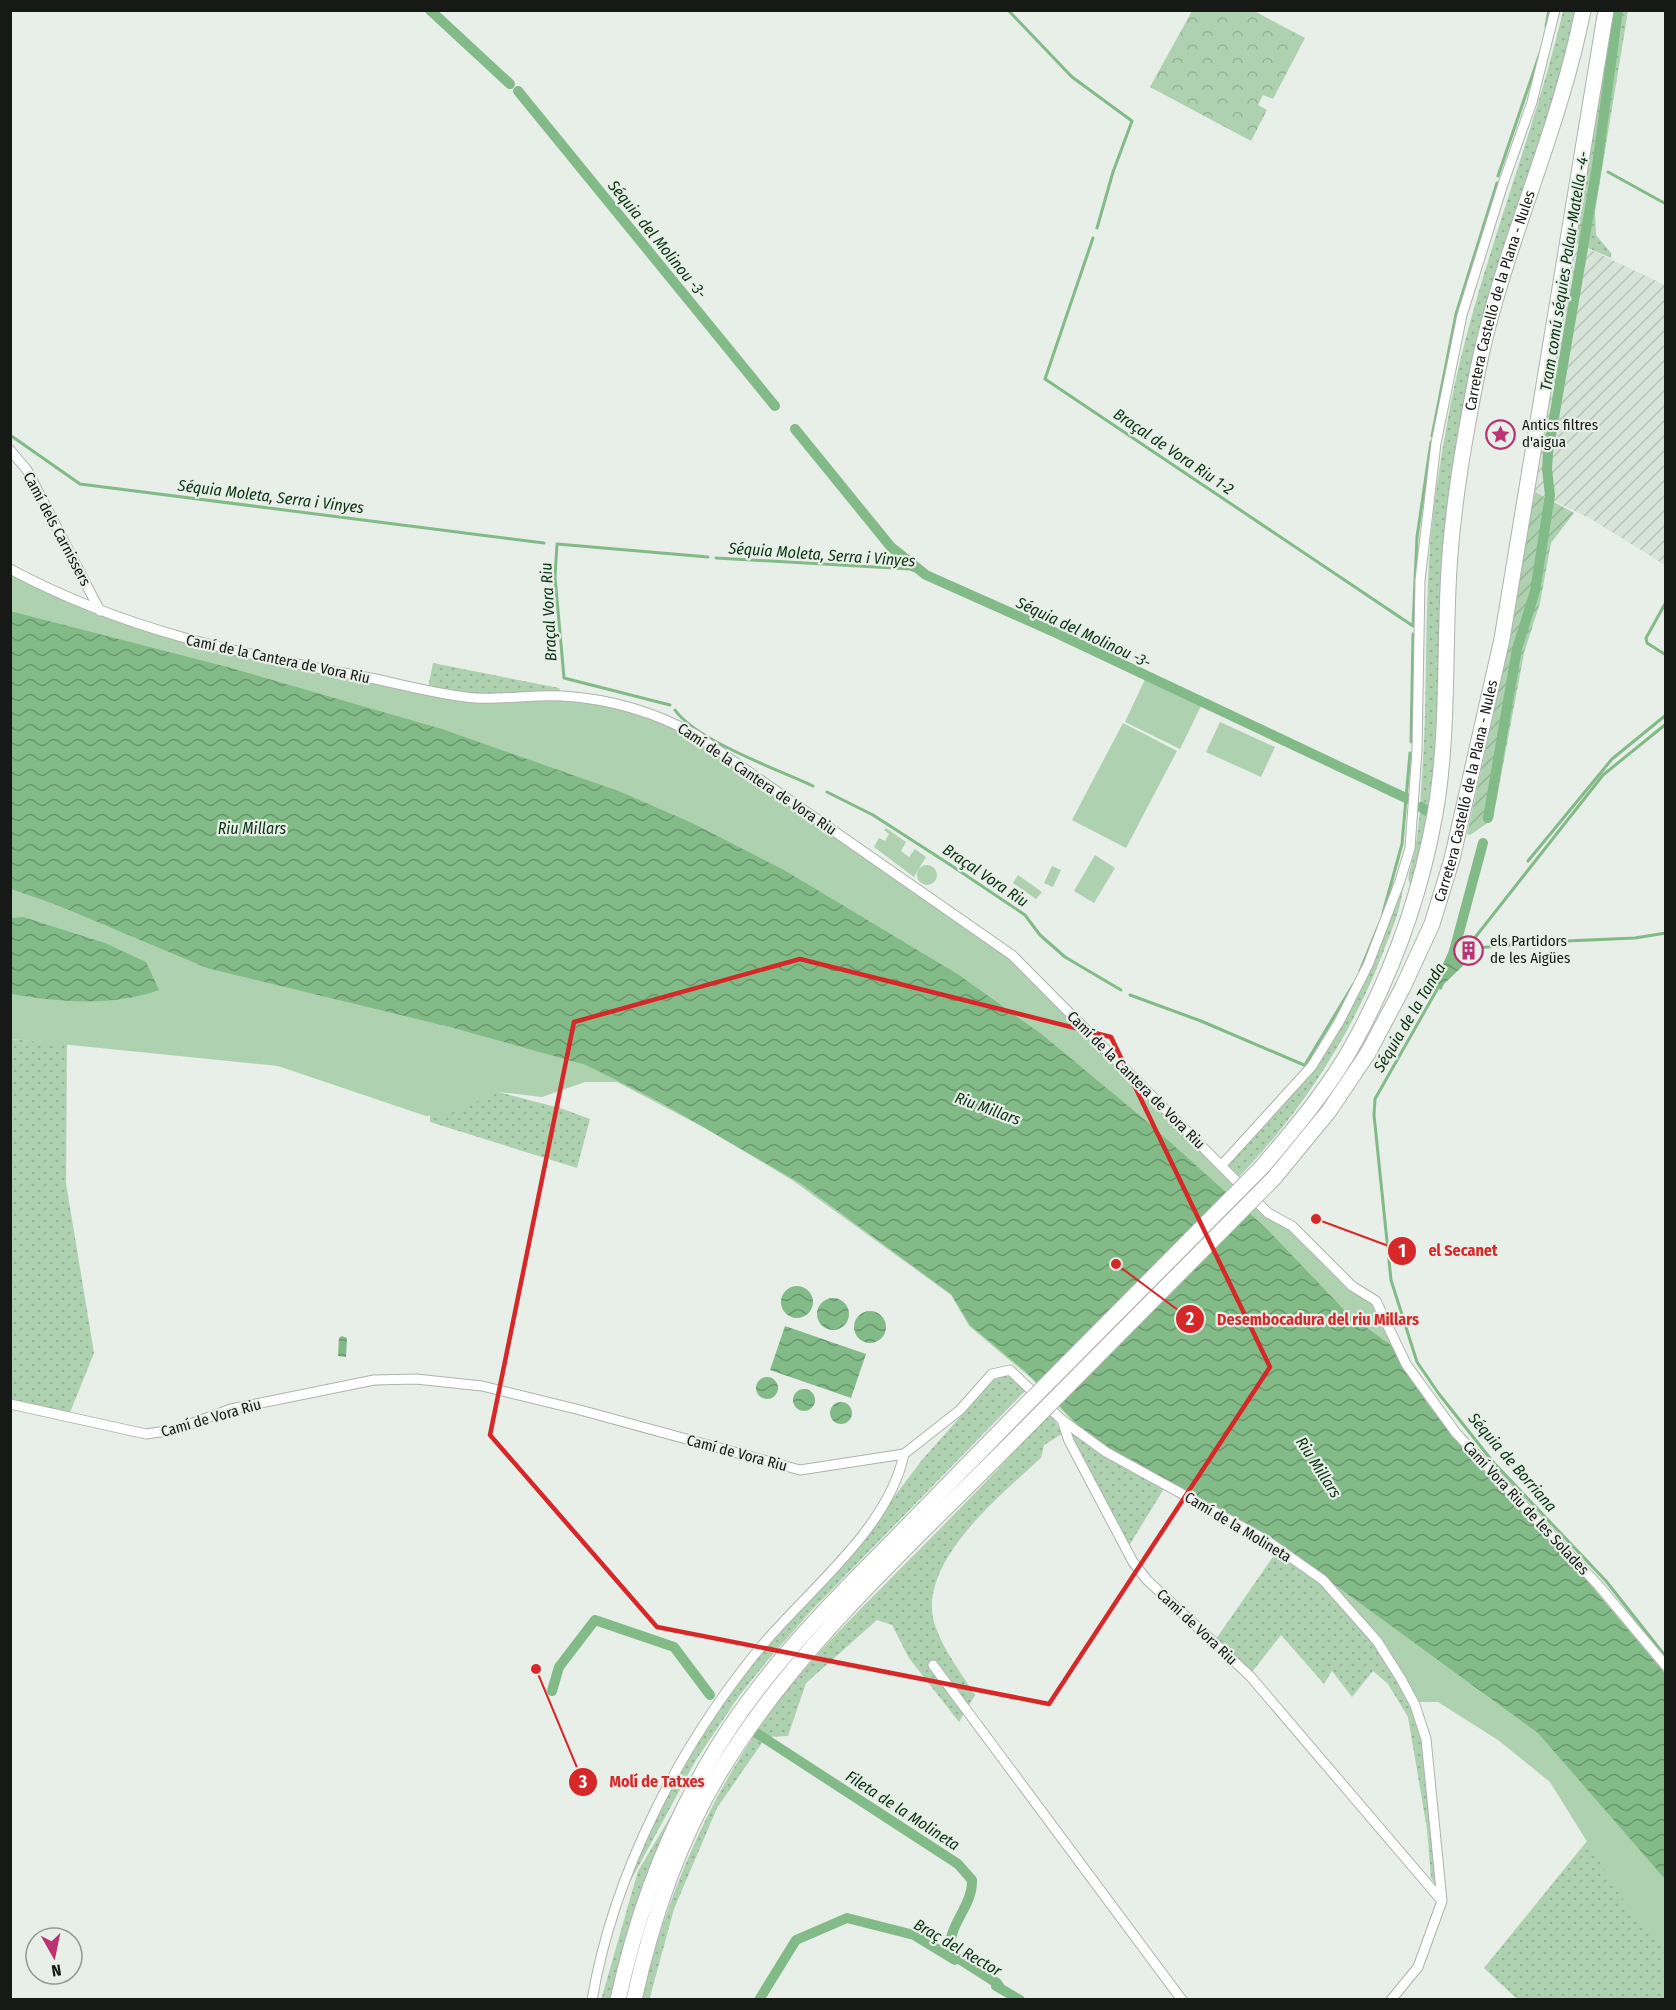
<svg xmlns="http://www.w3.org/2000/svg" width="1676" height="2010" viewBox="0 0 1676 2010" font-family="'Fira Sans Condensed',sans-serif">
<defs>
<pattern id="industrial-furrows" width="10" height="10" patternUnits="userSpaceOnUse" patternTransform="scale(1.5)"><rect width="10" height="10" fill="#d7e4d8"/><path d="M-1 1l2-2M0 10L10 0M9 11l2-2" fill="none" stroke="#b8c3b9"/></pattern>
<pattern id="grass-dots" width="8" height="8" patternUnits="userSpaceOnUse" patternTransform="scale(1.5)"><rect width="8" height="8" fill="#aed2b0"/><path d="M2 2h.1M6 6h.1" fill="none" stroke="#95b497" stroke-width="1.8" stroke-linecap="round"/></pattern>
<pattern id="forest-crowns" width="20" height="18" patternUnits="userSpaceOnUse" patternTransform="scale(1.5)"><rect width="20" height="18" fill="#aed2b0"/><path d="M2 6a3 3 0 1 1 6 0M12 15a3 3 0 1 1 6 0" fill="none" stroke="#95b497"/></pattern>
<pattern id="garden-furrows" width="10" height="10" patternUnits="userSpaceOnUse" patternTransform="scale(1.5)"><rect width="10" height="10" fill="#aed2b0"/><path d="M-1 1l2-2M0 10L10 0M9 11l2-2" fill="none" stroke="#95b497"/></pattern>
<pattern id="water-waves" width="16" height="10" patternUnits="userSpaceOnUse" patternTransform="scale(1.5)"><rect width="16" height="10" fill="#82bb87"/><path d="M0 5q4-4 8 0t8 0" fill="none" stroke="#69976d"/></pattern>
</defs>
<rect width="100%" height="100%" fill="#e8eee8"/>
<path fill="url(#industrial-furrows)" d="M1574,242L1665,285V565L1591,519L1532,490Z"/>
<path fill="url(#grass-dots)" d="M1563,11H1576L1565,63L1547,121L1494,279L1439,639L1436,741L1429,808L1412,887C1406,880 1409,873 1411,866C1419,837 1420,806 1422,776C1427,711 1425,646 1428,582C1430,521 1440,461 1451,402C1478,268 1532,143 1563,11Z
M1613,11H1628L1595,212L1596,235L1611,253V258L1574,242Z
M433,663L559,688L562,695L476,697L428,688Z
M1403,880C1403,905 1393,927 1384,950C1352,1035 1300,1114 1237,1179L1224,1166L1271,1115L1340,1024Z
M10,1039L67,1044L66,1183L94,1353L69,1415L11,1402Z
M499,1092L563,1109L590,1119L577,1168L430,1122V1115Z
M1007,1373L1026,1390L811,1611L768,1660L739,1696L696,1760L630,1882L639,1852L679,1774L725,1699L769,1643L859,1543L922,1460L992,1381Z
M1051,1413L1062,1434L1044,1445L1041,1458C1001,1495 912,1566 936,1628C944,1651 962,1674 975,1695L959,1722L909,1658L892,1625L877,1620L806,1683L788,1736L766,1737L717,1808L674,1909L650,1997L652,1999L641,2000C665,1905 699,1819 753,1737C795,1672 852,1618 906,1563C955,1514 1004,1464 1051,1413Z
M1064,1422L1165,1487L1127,1549Z
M1277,1551L1321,1581L1375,1642L1406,1692L1424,1740L1438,1888L1431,1878L1427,1829L1408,1717L1388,1684L1373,1671L1352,1697L1332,1671L1324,1684L1281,1635L1252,1672L1216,1639Z
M678,1804L633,1914L610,1999L601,2000L638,1871Z
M1587,1841L1665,1880V1999H1517L1484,1968Z"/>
<path fill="url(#forest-crowns)" d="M1192,11H1254L1305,38L1273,99L1263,95L1258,105L1267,110L1251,141L1150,87Z"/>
<path fill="#aed2b0" d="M10,574C127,637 258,663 387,683C424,689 461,696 499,701C519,703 541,700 562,700C618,701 667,723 715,751L1007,956L1229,1180L1292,1230L1373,1304L1458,1440L1553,1540L1665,1672V1950L1624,1901L1550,1782L1498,1740L1438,1702H1419L1385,1643L1329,1580L1219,1509L1115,1453L1080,1429L1032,1379L969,1326L951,1295L792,1180L705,1128L617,1082H585L542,1097L499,1092L445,1115L426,1116L278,1066L11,1039Z
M1146,677L1202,704L1180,749L1125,722Z
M1220,722L1275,747L1261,777L1206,752Z
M1123,723L1177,751L1126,848L1072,820Z
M886,828L906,842L901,851L909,857L915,849L926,857L914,877L874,847L879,838L885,841L889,834L884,830Z
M1095,855L1115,868L1094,903L1074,891Z
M917 875a10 10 0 1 1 20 0a10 10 0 1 1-20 0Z
M1052,866L1061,870L1053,887L1044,883Z
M1018,875L1042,892L1036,899L1013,883Z"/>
<path fill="url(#garden-furrows)" d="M1532,490L1574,513L1551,543L1540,603L1524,653L1493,819L1470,835L1467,834L1498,693Z"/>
<path fill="url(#water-waves)" d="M10,611L231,668L442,729L621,792L692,823L784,870L959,975L1044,1036L1151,1125L1267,1229L1349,1315L1392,1346L1426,1402L1471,1459L1555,1543L1665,1674V1879L1538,1733L1294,1555L1218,1507L1115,1452L1082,1429L1025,1371L970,1325L951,1294L800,1183L660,1102L586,1065L450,1027L207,968L57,905L11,889Z
M23,917L105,943L146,962L159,990C112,1007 59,1002 11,994V918Z
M1455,937L1461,942L1459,948L1472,957L1444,984L1441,990L1433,986Z
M781 1302a16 16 0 1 1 32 0a16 16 0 1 1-32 0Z
M817 1314a16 16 0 1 1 32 0a16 16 0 1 1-32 0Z
M854 1327a16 16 0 1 1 32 0a16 16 0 1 1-32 0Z
M785,1326L866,1354L851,1398L770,1370Z
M342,1336L347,1338L346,1357L338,1356L339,1338Z
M756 1388a11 11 0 1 1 22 0a11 11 0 1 1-22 0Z
M793 1400a11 11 0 1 1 22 0a11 11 0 1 1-22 0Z
M830 1413a11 11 0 1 1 22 0a11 11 0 1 1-22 0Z"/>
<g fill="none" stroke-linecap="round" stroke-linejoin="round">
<path stroke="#82bb87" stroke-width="3" d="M1008,10L1072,77L1132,121L1113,172L1097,228
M1546,26L1549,10
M1608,172L1666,204
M1498,176L1540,53
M1093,238L1045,379L1413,626
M10,435L80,484L544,543
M1432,436L1456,314L1497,183
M557,544L555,577L564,678L670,705
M557,544L708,557
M716,558L910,569L926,575
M1666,602L1646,638L1647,643L1666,655
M1413,625L1417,537L1431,442
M675,710C697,741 777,769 813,786
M1411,742L1413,634
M827,792L873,815L949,864L1025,915L1040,935L1065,957L1121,990
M1528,861L1612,759L1666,715
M1383,913L1402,844L1410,753
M1465,949L1543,942L1635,938L1666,933
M1462,954L1603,775L1666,724
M1360,971L1378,927
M1439,986L1375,1099L1374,1115L1391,1280L1417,1362L1439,1394L1493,1462L1606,1581L1666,1657
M1130,995L1201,1021L1304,1065
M1306,1063L1353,985"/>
<path stroke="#82bb87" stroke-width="10" d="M430,10L510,84
M518,91L775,406
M795,429L891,547L926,575L1054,632L1408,799
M1421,807L1427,811
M1488,818L1517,649L1535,591L1550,495L1547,469L1548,453L1597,166L1618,10
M1454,951L1483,843
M552,1691L559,1667L595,1620L674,1647L710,1695
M758,1734L958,1864L972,1880C973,1906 949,1923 950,1949L956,1957L997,1983L1001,1989
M996,1986L1020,2000
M759,2000L796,1940L847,1918L914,1935L955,1960"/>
<defs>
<path id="minor" d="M10,450L27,470L100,611
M10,569C124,630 235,653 360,676C398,683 438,695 476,698C505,700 534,694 563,696C610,699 655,712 696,735L1012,955L1268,1213L1292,1226L1352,1286L1376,1301L1406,1364L1456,1433L1599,1586L1666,1666
M1221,1166L1312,1066L1339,1022L1368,965L1400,881L1410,848L1417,751L1420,580L1436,443L1462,315L1503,184L1532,102L1555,10
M10,1404L146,1434L174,1430L231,1409L374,1380L416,1379L482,1386L580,1410L800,1470L904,1454L960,1410L992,1374L1010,1370L1062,1420L1106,1452L1266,1540L1323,1580L1377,1641L1401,1679L1415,1705L1426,1739L1442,1901L1418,1967L1391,2000
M1062,1420L1069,1441L1133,1562L1147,1580L1250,1676L1442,1901
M933,1665L1182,2000
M592,2000C614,1871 682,1741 765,1642C812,1587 889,1527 904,1454"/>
<g id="primary">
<path id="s1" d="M1262,1167C1296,1127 1331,1086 1356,1039C1394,969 1421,892 1435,814C1449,734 1444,650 1449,569C1453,502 1465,435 1478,369C1503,247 1559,133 1583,10"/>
<path id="s2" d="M1274,1178L1329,1111L1368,1053L1403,987L1432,924L1452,859L1502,639L1606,10"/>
<path d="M618,2000C636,1916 665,1838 708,1763C753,1684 817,1617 881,1553C924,1509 968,1464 1011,1420"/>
<path d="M634,2000C652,1918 679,1838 723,1767C802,1639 919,1537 1023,1431"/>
</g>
</defs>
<use href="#minor" stroke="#adb3ad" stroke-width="11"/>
<use href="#primary" stroke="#adb3ad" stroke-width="17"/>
<use href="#minor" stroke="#fff" stroke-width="9"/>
<use href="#primary" stroke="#fff" stroke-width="15"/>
<defs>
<path id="primary-bridge" d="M1011,1420L1262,1167
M1023,1431L1274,1178"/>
</defs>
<use href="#primary-bridge" stroke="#adb3ad" stroke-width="17" stroke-linecap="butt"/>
<use href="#primary-bridge" stroke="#fff" stroke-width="15"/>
</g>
<path fill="none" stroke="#d62828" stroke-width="4.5" stroke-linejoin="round" d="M800,959L1111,1037L1270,1367L1049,1704L657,1627L490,1435L574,1022Z"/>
<defs>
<symbol id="sight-ring" viewBox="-11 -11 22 22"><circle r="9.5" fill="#e8eee8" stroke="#bb3372" stroke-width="1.5"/><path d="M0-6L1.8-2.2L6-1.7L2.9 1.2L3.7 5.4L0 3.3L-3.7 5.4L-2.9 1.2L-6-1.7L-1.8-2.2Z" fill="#bb3372"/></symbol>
<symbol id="building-ring" viewBox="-11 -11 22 22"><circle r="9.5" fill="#e8eee8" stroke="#bb3372" stroke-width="1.5"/><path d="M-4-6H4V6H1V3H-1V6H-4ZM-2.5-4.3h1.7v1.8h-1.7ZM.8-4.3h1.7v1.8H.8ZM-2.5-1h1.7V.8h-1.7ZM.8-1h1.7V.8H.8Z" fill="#bb3372"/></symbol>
</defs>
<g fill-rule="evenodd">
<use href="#sight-ring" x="1484" y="418" width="33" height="33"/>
<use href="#building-ring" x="1452" y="934" width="33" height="33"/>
</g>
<g text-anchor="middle" stroke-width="4.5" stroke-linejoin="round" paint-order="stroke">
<g font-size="15" fill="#161916" stroke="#e8eee8">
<text dy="5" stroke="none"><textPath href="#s1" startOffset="918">Carretera Castelló de la Plana - Nules</textPath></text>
<text transform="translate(57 529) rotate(62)" y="5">Camí dels Carnissers</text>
<text transform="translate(278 659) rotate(12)" y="5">Camí de la Cantera de Vora Riu</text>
<text transform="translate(757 779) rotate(34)" y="5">Camí de la Cantera de Vora Riu</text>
<text dy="5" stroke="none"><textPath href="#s2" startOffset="438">Carretera Castelló de la Plana - Nules</textPath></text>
<text transform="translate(1136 1080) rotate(45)" y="5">Camí de la Cantera de Vora Riu</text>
<text transform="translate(211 1418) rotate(-16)" y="5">Camí de Vora Riu</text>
<text transform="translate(737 1453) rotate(15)" y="5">Camí de Vora Riu</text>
<text transform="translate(1526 1508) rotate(47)" y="5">Camí Vora Riu de les Solades</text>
<text transform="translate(1238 1527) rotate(31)" y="5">Camí de la Molineta</text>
<text transform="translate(1197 1627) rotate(43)" y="5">Camí de Vora Riu</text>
</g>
<g font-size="15" fill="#161916" stroke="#e8eee8" text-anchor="start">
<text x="1522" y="430">Antics filtres<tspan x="1522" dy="17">d'aigua</tspan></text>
<text x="1490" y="946">els Partidors<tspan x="1490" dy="17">de les Aigües</tspan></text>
</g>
<g font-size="16" font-style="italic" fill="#093311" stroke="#e8eee8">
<text transform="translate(658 239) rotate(51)" y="6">Séquia del Molinou -3-</text>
<text transform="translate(1564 271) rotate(-81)" y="6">Tram comú séquies Palau-Matella -4-</text>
<text transform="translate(1174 451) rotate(34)" y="6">Braçal de Vora Riu 1-2</text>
<text transform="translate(271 496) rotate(7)" y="6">Séquia Moleta, Serra i Vinyes</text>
<text transform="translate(822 554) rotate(4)" y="6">Séquia Moleta, Serra i Vinyes</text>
<text transform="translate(548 612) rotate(-93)" y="6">Braçal Vora Riu</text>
<text transform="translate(1084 632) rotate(25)" y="6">Séquia del Molinou -3-</text>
<text x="252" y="834">Riu Millars</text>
<text transform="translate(986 875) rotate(34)" y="6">Braçal Vora Riu</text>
<text transform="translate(1409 1017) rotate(-59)" y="6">Séquia de la Tanda</text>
<text transform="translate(988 1108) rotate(20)" y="6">Riu Millars</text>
<text transform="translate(1513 1462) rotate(49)" y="6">Séquia de Borriana</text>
<text transform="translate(1319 1467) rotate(57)" y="6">Riu Millars</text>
<text transform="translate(903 1810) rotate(33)" y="6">Fileta de la Molineta</text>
<text transform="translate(958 1947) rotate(30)" y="6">Braç del Rector</text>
</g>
</g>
<path fill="none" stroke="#d62828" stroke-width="2" d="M1316 1219L1402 1251M1116 1264L1190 1319M536 1669L583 1782"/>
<g fill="#d62828" stroke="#e8eee8" stroke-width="2">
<circle cx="1316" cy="1219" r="6"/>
<circle cx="1116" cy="1264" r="6"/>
<circle cx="536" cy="1669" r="6"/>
<circle cx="1402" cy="1251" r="15"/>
<circle cx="1190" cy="1319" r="15"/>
<circle cx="583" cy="1782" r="15"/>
</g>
<g font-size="18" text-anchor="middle" font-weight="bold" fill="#fff">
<text x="1402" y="1257">1</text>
<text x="1190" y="1325">2</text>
<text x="583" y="1788">3</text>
</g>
<g font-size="16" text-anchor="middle" font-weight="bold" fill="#d62828" stroke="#e8eee8" stroke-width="4.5" stroke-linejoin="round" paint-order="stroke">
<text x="1463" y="1256">el Secanet</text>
<text x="1318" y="1325">Desembocadura del riu Millars</text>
<text x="657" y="1787">Molí de Tatxes</text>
</g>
<rect width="1676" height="2010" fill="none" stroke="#161916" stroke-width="24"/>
<g transform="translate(54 1956) rotate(171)"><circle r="28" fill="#e8eee8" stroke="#949994" stroke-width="1.5"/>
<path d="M0-4.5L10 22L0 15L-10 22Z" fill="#bb3372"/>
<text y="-9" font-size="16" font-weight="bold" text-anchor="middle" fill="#161916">N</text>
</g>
</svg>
